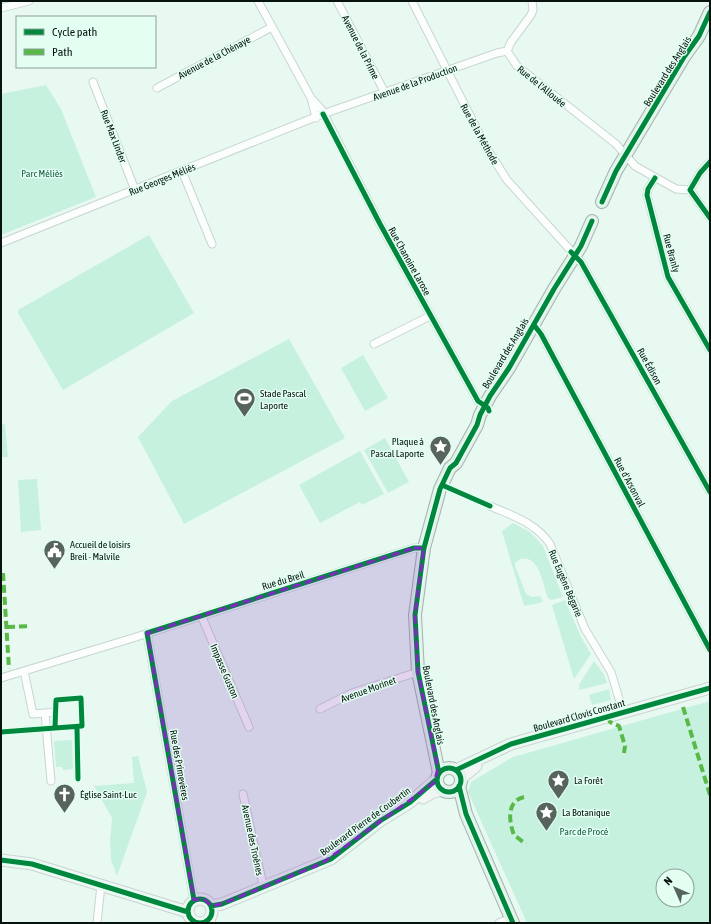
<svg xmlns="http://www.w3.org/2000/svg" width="711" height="924" viewBox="0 0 711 924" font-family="'Asap Condensed',sans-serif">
<rect width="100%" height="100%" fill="#e8f9f1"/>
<path fill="#c6f1df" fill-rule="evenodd" d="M46,85L61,109L96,197L1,235V94Z
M149,235L194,313L63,390L18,313V310Z
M289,339L345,438L184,524L138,437L172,401Z
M363,355L388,398L365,411L341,368Z
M5,424L8,457H1V425Z
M385,438L409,482L388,493L364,450Z
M360,451L384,494L362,505L360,502L320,523L299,485Z
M37,479L41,530L21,532L18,480Z
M513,523L530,532L543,546L563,597L551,600L548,598C543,586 540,554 520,559L515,563V566L526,594L532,597L540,596L543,601L540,603L524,606L502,531Z
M565,600L581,637L591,654L574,679L552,605Z
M594,661L603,673L607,683L579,690V685Z
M609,689L611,700L592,705L589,695Z
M710,701V923H527L468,792L471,782L513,757ZM663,876H687V900H663Z
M72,740L73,769L63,770L62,767H56L54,741Z
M138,756L147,792L117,876L111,860L110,841L112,818L94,786L134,783L132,757Z"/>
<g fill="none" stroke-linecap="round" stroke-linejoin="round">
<defs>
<path id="street" d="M258,1L311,98L322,110L380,224L478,401L487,407
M337,1L385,93
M412,1L486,147L507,180L581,262L710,492
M532,1L533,10L531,15L511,42L507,51L517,66L616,144L635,166L676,189L690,190
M1,8L29,1
M93,82L135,190
M157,88L272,27
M311,98L316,118
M182,171L212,244
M655,178L648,189L647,195L668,277L710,350
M690,190L700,173L710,162
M690,190L710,218
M1,243L323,114L497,53L507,51
M534,325L541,334L710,650
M374,344L430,316
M490,506C513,516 536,523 550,544L585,629L611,672L623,712
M201,615L249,727
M147,633L194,900
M24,671L33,714L45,713L51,781
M1,678L133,638L414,548H424
M320,709L352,693L418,672
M45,713L55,712
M243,794L263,885
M209,917L212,923
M97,923L101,885
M499,923L511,918"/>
<path id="secondary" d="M456,770L511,744L710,688
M461,781L464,776L476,766
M423,798L433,792L443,790
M1,860L32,864L188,912
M188 911a12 12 0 1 1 24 0a12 12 0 1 1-24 0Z
M211,906L222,904L331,859L380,821L409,803L437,779"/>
<path id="primary" d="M602,202L616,171L684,57L699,36L710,12
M437 780a12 12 0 1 1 24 0a12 12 0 1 1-24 0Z
M439,773L418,672L415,615L424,548L440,489L450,468L456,463L477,425L480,415L490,396L509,368L554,289L581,246L592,221
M459,786L466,814L513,923"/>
</defs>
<use href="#street" stroke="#c8d6d0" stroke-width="9"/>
<use href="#secondary" stroke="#c8d6d0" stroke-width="13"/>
<use href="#primary" stroke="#a0b5ac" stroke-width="14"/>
<use href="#street" stroke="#fcfefd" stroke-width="7"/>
<use href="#secondary" stroke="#f1f6f4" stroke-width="11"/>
<use href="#primary" stroke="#e5f0eb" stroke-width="12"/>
<path stroke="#58b947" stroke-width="4" stroke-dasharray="8 4" stroke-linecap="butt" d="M3,573L9,669
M7,627L30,626
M683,707L710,795
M608,717L610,722L619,726L625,746L624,753
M524,797C506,801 509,822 514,835L526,844"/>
<defs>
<path id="cycleway" d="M323,114L380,224L478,401L488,408L489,411
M710,162L700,173L690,190L710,218
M655,178L648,189L647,195L668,277L710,350
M602,202L616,171L684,57L699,36L710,12
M571,252L581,262L710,492
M534,325L541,334L710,650
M442,485L490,506
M77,727L78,779
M1,732L82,726L81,698L56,700L55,728
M437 780a12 12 0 1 1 24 0a12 12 0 1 1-24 0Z
M456,770L511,744L710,688
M439,773L418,672L415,615L424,548L440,489L450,468L456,463L477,425L480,415L490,396L509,368L554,289L581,246L592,221
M459,786L466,814L513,923
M1,860L32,864L188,912
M188 911a12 12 0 1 1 24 0a12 12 0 1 1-24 0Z
M194,900L147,633L414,548H424
M211,906L222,904L331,859L380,821L409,803L437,779"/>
</defs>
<use href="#cycleway" stroke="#e2fff2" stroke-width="8"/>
<use href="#cycleway" stroke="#00873e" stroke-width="5"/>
</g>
<path fill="#7b2cbf" fill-opacity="0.2" stroke="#7b2cbf" stroke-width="3" stroke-dasharray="8 5" stroke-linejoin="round" d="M414,548H424L415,615L418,672L438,768L434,783L321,864L222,904L211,906L204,899L194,900L147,633Z"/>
<defs>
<symbol id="stadium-pin" viewBox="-11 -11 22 30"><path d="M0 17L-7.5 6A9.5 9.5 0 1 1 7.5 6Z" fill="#56645d" stroke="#e2fff2"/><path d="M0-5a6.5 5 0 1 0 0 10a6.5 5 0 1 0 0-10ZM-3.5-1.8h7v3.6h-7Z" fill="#fff"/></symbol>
<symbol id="sight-pin" viewBox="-11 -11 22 30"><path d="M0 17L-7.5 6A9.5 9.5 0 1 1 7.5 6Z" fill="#56645d" stroke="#e2fff2"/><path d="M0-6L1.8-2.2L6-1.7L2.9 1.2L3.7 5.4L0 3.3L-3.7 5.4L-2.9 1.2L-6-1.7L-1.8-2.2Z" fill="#fff"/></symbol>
<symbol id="civic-pin" viewBox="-11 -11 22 30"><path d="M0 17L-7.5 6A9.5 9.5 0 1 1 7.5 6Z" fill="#56645d" stroke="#e2fff2"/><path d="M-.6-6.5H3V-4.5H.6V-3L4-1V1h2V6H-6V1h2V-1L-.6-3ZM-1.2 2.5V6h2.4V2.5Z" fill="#fff"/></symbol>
<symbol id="church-pin" viewBox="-11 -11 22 30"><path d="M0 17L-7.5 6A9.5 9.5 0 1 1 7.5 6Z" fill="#56645d" stroke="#e2fff2"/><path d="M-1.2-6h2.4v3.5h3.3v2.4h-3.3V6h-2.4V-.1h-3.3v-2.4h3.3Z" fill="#fff"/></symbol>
</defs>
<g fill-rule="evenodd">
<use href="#stadium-pin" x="232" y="386" width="25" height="34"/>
<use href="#sight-pin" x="428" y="434" width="25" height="34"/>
<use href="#civic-pin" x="42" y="538" width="25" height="34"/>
<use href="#sight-pin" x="546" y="768" width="25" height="34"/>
<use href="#church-pin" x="52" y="782" width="25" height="34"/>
<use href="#sight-pin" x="534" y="800" width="25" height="34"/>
</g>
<g text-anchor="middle" stroke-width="3" stroke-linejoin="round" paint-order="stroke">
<g font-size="10" fill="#07130e" stroke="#e2fff2">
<text transform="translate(361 47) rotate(63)" y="4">Avenue de la Prime</text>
<text transform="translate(214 57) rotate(-28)" y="4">Avenue de la Chénaye</text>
<text transform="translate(667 71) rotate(-58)" y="4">Boulevard des Anglais</text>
<text transform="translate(415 82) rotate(-20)" y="4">Avenue de la Production</text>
<text transform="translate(542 86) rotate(39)" y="4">Rue de l'Allouée</text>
<text transform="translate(480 134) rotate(61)" y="4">Rue de la Méthode</text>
<text transform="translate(114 136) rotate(69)" y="4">Rue Max Linder</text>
<text transform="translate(162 179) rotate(-22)" y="4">Rue Georges Méliès</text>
<text transform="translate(672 253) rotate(75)" y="4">Rue Branly</text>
<text transform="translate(410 261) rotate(61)" y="4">Rue Chanoine Larose</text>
<text transform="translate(505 353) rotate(-59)" y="4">Boulevard des Anglais</text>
<text transform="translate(650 366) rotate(61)" y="4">Rue Édison</text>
<text transform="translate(630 482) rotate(62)" y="4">Rue d'Arsonval</text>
<text transform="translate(283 580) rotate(-17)" y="4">Rue du Breil</text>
<text transform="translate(566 583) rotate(67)" y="4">Rue Eugène Bégarie</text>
<text transform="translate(225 671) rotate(67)" y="4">Impasse Guston</text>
<text transform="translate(368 689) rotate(-20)" y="4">Avenue Morinet</text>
<text transform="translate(434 705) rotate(79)" y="4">Boulevard des Anglais</text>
<text transform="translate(579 715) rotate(-16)" y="4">Boulevard Clovis Constant</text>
<text transform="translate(180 765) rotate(80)" y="4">Rue des Primevères</text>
<text transform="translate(365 821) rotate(-36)" y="4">Boulevard Pierre de Coubertin</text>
<text transform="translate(253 840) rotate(78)" y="4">Avenue des Troënes</text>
</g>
<g font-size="10" fill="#175b44" stroke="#e2fff2">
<text x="42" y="177">Parc Méliès</text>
<text x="584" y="835">Parc de Procé</text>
</g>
<g font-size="10" fill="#07130e" stroke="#e2fff2" text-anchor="start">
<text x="260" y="397">Stade Pascal<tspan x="260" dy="12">Laporte</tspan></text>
<text x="424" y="445" text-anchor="end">Plaque à<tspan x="424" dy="12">Pascal Laporte</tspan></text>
<text x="70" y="548">Accueil de loisirs<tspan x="70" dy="12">Breil - Malvile</tspan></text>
<text x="574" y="784">La Forêt</text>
<text x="80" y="798">Église Saint-Luc</text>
<text x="562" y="816">La Botanique</text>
</g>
</g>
<rect width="711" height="924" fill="none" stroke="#07130e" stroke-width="4"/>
<rect x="16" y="16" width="140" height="52" fill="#e2fff2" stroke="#8aa197"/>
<rect x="24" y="29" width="20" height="6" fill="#00873e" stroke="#8aa197"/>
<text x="52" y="36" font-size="12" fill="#07130e">Cycle path</text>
<rect x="24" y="49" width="20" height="6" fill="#58b947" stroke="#8aa197"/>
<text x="52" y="56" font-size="12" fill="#07130e">Path</text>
<g transform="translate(675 888) rotate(315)"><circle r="19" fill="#e2fff2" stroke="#8aa197"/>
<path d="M0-3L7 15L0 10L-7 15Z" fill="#56645d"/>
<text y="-6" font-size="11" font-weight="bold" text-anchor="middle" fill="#07130e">N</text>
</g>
</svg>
